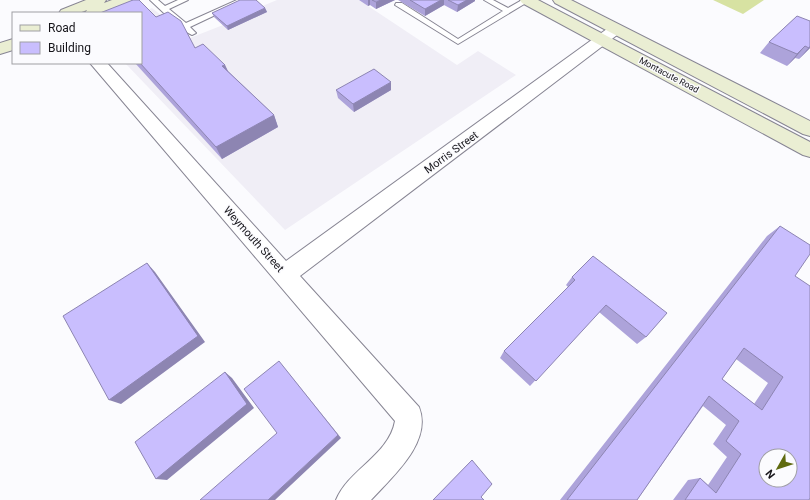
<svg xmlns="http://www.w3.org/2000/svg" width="810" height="500" viewBox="0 0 810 500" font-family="Roboto,sans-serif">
<rect width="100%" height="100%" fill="#fbfbfe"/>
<path fill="#f0eef6" d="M250,0L260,7L277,0H359L457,65L478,51L516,75L285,230L125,63H141V13L152,8L190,38L223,25L213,16Z"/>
<path fill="#d7e2a2" d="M713,0H764L743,14Z"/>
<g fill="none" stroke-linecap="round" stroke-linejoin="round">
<defs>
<path id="lane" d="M150,0H158L165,6L178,0H188L169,9L186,23L237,0H247L190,27L196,33L192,35L181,29Z
M484,0H493L508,8L522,0H531L458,44L395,5L396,3H402L458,39L503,11Z"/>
<path id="street" d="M616,24L621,26L624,29L621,32L300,276L419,407C433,442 392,477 371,500H336C349,469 389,455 395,421L90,63H107L286,261L611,26Z"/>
<path id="secondary" d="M86,0H106L104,3L112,0H132L130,3L105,13H85L87,10L79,13H59L61,10Z
M520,0H538L810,142V157L803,155L522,3Z
M553,0H571L810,121V136L803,134L555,3Z
M13,39V50L0,54V43Z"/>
</defs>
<use href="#lane" stroke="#878593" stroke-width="2"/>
<use href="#street" stroke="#878593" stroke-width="2"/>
<use href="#secondary" stroke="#878593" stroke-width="2"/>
<use href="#lane" fill="#fff" fill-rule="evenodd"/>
<use href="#street" fill="#fff" fill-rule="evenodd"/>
<use href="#secondary" fill="#eaeed3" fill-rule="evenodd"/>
</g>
<path fill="#ada3da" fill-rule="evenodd" d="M359,0H395L376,9L370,5L368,6Z
M398,0H475V1L457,12L444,5L425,16Z
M265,8L267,12L228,30L214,17L212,13Z
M797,16L810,48L799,59L795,58L787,66L760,53L769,42Z
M156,17L195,48L225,65L228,71L274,115L278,127L222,159L135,63H141Z
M336,90H391L354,112L338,98Z
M780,226L795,276L809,500H673L688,480L700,478L708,485L727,457L713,444L726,425L703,406L637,500H560L767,236ZM736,359L768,383L754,404L722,379Z
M572,277L646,337L637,344L599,312L530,386L500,358L504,351L568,287L566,285Z
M472,460L481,497L484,500H433Z"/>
<path fill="#8d85b2" d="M368,0H370V5L368,6Z
M381,0H395L376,9V2Z
M441,0H444V5L425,16V9Z
M467,0H475V1L457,12L458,5Z
M265,8L267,12L228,30L227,26Z
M805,46L795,58L787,66L797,54Z
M810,46V48L799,59Z
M225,65L231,78L222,66Z
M391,82V90L354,112L353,104Z
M274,115L278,127L222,159L216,147Z
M147,263L155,272L205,342L121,404L109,400Z
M279,361L341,438L275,500H268L338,435Z
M225,372L232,378L254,408L167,480L156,479Z"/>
<path fill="#c9befe" stroke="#8d85b2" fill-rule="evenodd" d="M133,0H139L156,17L168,12L181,21L195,48L203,44L225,65L222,66L274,115L216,147L140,63H141V13H100Z
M240,0H256L265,8L227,26L212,13Z
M372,0H381L376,2Z
M410,0H441L425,9Z
M448,0H467L458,5Z
M797,16L810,21V46L809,48L805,46L797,54L769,42Z
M374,69L391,82L353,104L336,90Z
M780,226L810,245V254L795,276L810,286V498L809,500H685L700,478L716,493L741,454L726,441L739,421L709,396L637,500H567ZM744,348L783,377L762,410L722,379ZM766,456H790V480H766Z
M593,256L667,313L646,337L606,305L536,381L504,351L575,280L572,277Z
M147,263L198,336L109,400L63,316Z
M279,361L338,435L268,500H200L277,433L244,389Z
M225,372L247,404L156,479L135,442Z
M472,460L492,484L481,497L484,500H433Z"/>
<g text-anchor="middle" stroke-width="3" stroke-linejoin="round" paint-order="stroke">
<g font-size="9" fill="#16151a" stroke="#fbfbfe">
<text transform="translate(669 75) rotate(28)" y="3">Montacute Road</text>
</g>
<g font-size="11" fill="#16151a" stroke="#fbfbfe">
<text transform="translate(451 152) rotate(-36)" y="4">Morris Street</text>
<text transform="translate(254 239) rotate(48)" y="4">Weymouth Street</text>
</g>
</g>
<rect x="12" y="12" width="130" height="52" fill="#fbfbfe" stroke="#9f9fa3"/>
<rect x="20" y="25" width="20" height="6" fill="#eaeed3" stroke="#9f9fa3"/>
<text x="48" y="32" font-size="12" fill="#16151a">Road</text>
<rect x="20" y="42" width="20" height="12" fill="#c9befe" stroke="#9f9fa3"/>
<text x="48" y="52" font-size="12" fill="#16151a">Building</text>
<g transform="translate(778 468) rotate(231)"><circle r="19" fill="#fbfbfe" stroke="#9f9fa3"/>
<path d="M0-3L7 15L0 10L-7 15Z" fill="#5f6a0f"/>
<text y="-6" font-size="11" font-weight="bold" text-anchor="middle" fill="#16151a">N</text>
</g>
</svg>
